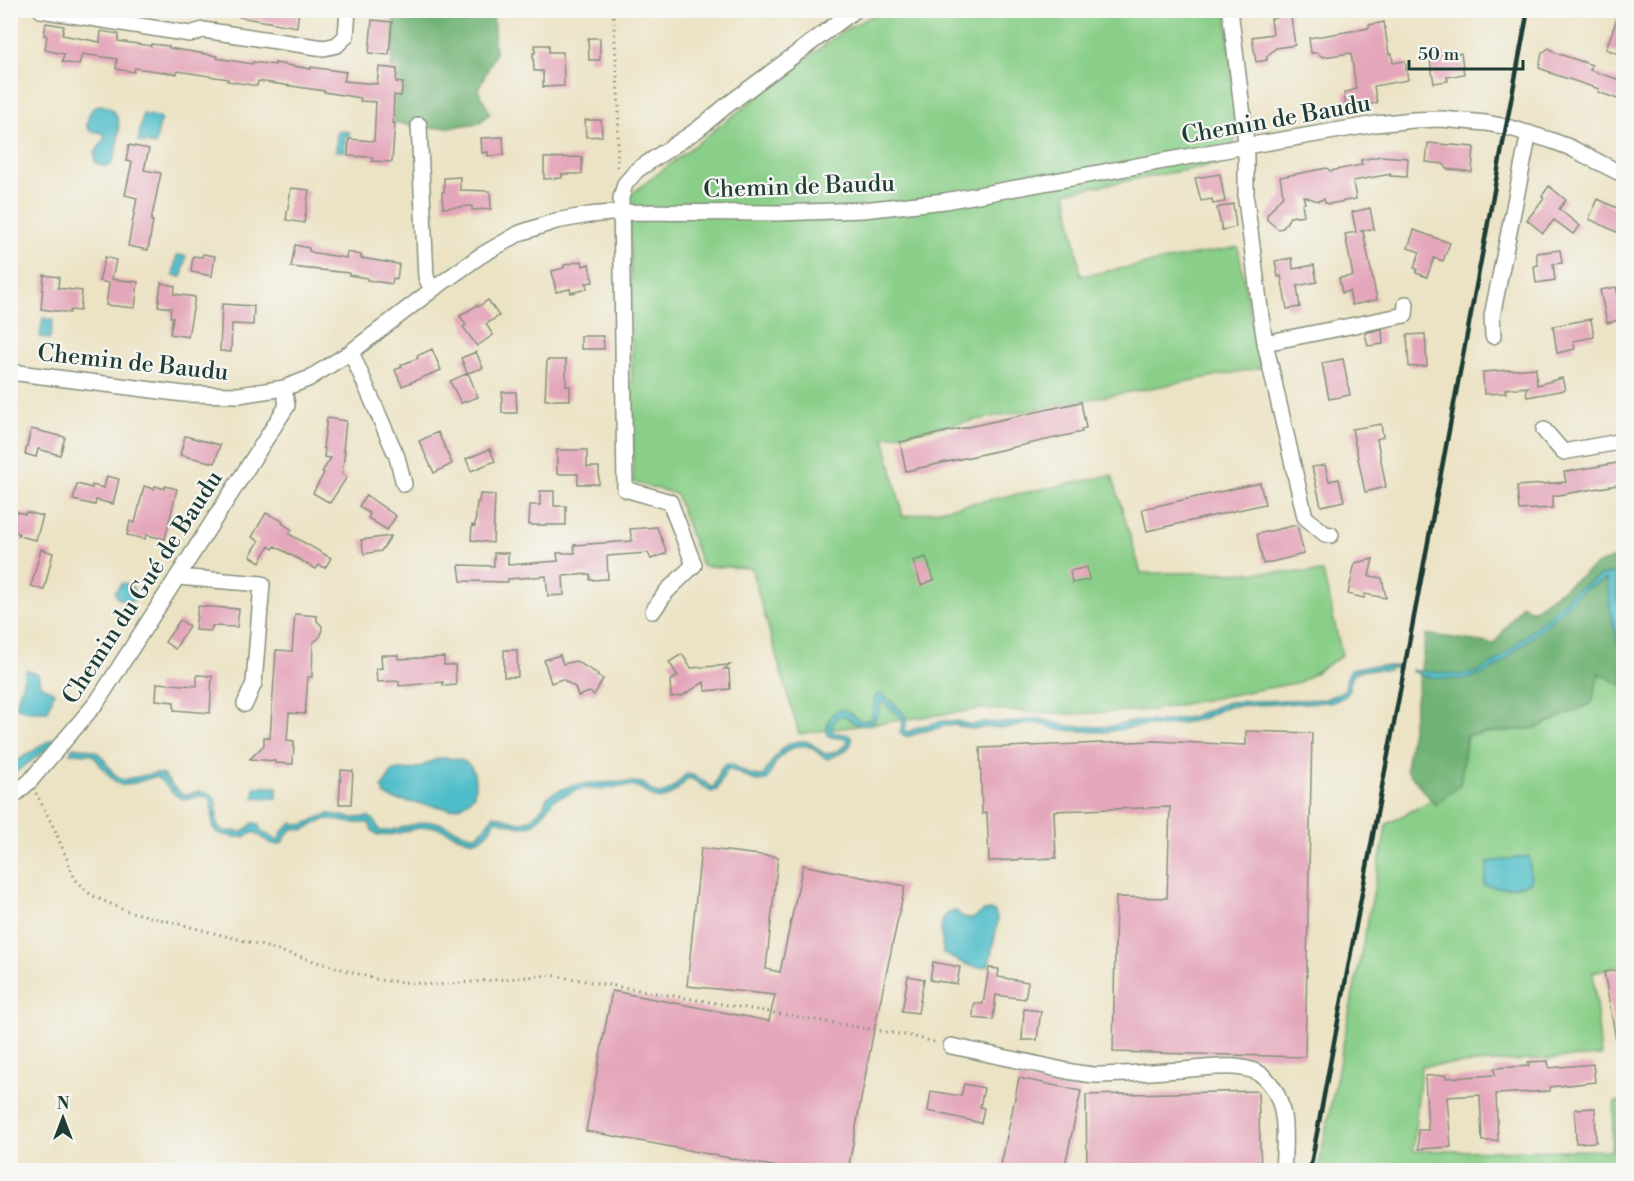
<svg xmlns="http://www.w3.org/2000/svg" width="1634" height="1181" viewBox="0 0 1634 1181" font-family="'Libre Bodoni',serif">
<rect width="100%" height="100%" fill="#f6f6f2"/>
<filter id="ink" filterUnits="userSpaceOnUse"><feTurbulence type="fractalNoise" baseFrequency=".0167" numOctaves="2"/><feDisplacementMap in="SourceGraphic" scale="12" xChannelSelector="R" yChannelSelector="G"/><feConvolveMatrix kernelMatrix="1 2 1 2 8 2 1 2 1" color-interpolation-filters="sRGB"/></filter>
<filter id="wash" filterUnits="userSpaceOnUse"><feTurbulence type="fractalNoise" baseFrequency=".008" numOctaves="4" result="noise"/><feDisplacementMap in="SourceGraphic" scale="24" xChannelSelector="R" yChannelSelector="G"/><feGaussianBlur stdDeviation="1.35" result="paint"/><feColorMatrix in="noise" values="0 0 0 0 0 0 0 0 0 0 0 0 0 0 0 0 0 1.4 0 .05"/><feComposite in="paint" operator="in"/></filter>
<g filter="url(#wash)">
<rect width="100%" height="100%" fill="#ece3c5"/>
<path fill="#8acf89" stroke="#54865e" stroke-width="1.5" d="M881,11H1226L1237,134L1229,162L1066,192L1081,276L1238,247L1260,368L884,437L903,517L1112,475L1141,573L1323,572L1342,656L1300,682L1152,710L1069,714L981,709L799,734L751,568L702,566L676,494L633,482L630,195L843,31Z
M1623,665V965L1593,972L1601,1056L1421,1066L1413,1151L1611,1150L1615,1102L1623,1101V1170H1318L1387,824L1460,785L1465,732L1599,673Z"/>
<path fill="#6fb275" stroke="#477854" stroke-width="1.5" d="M394,11H493L495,54L478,90L490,113L479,123L452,127L421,128L395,122L390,105Z
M1623,555V686L1599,673L1592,703L1536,728L1467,735L1460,785L1435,805L1406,769L1426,634L1494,644L1522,605L1532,611L1598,564Z"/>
<path fill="#50bdc9" stroke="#387d7e" stroke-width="1.5" d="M101,105C123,109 120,132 116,149C115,156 114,161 109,166H102L95,162V153L105,138L103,133L90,131L87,127C88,116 89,107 101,105Z
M143,114L161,118L155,145L138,142Z
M337,131L349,132V137H345V151H336Z
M177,255L186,256L182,277L173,275Z
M43,318L53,320L50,339L40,337Z
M1623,570V575L1615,578L1617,597L1623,627V659L1611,615L1607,580C1583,584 1567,606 1550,622C1534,635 1518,648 1503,662C1475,685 1451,680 1418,675V672L1412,671V670L1462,675L1478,672L1496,662L1550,615L1575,590L1598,577Z
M122,583C130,584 137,591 135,599L129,602L117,598L115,592Z
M1365,666H1399V669L1390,667L1389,670H1363L1354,673C1344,693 1358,692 1332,702L1228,706L1206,717L1192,721L1165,726H1140L1105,732L1061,730L1035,723L1007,728L986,727L972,729L956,725L945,726L920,732L911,736H906L900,733L903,720L884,702L881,703C876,726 865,733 845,716H838L833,723L832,732L848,735L852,738C852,751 838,754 828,759C820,757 818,752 812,748C799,741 785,750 777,761C773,766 771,773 768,779C752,786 742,771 727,769L717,790L711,792L694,780L688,778C681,786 674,795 663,798C651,801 647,790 638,787C630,785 618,787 610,788C599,790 587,787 577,790C574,790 571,793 569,794C553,800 556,795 547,809C543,814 538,818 535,824L521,827L496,820C491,827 486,838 477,840C465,843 446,828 433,827C413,826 397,837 378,835L372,830L369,823H352L329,819L324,820L303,830L294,828L286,835L284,841L278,845L270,843L254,832L244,837H234L217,833L213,827L211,801L209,798C206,797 201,796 198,796C191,797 186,801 179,797C169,792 166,781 155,777C146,779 131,785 122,785C114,785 98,761 92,754L70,753L73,747C79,748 86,748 92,750C106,754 109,775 122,780L156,773L163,775L175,788L183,794L187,795L199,791L211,794L216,800L217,825L224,831L244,832L253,823L259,824L260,830L277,840L280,838L281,833L292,823L303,825L320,817L330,814L353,818L369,817L374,820L380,831C399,832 415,820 435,822C446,824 468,837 475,835C483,834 489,821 494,815C503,817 512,821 521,822C530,822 538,813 543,807C545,804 545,801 547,798C552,792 569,786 577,785C584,783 637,781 642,783C649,786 652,795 661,794C672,792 679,781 686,774C696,774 704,782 712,787H714L721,769L726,764L733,765L750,775L763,776C772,760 786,736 808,742C814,744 818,750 823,753C831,756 844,748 848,742L846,739L831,737L827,734C826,723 833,705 847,711C852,713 856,718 860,721L869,720L872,717L875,696L880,694C891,699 899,709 907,718L905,730L908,732L918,727L944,721H957L972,725L985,722L1010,723L1036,718L1067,726L1107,727L1137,721L1159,722L1191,717L1228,702L1326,699L1345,690L1347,678L1350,670Z
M26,670L38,674L40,685L54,692L48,711H29L16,706Z
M52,739L57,740L51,746L16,772H11L10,761L14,763Z
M444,758C471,757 478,770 474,795L462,806L451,809L393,799L385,795L382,787L393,771C400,768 407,771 414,769C426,766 430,759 444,758Z
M255,787H277V798H254Z
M1529,856L1531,882C1515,888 1500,890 1484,885L1488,862Z
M990,910L995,912L998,920L989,965C976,972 955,960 943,953C943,939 934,913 956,911L963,917L972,919L984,911Z"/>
<g id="blocks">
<path fill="#e4a6ba" d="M240,10H299L297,27L239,17Z
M1276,10H1290L1295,45L1276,48L1267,56V60L1256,62L1252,37L1273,34L1271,19L1277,18Z
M1620,10H1623V43L1619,54L1606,49Z
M372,20L392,22L389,55L369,53Z
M1384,22L1389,54H1392L1393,63L1405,61L1408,80L1374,86L1377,103L1356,106L1355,105L1346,106L1344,93L1356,89L1351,53L1323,57L1317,53H1311L1309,38L1369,28V25Z
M46,23L64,26L62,35L100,42L101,31L119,34L118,41L151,46V44L169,46V48L217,56V58L252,64L253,62L275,65V63L311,69V67L346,72L344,81L377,84L379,67L397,69L396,82L403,83L401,96L394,95L393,123H395L392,162L372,161V157L348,156L349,139L374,141L376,102L360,101L361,98L324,92V91L258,81L257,86L227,81L228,79L178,71L177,74L135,68L134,72L116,69L117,59L82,54L79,65L62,62L64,54L45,50L47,36L44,35Z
M588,38H600V60H589Z
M535,45H549V52H563L564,86L543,87V71H534L533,53H535Z
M1549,48L1556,53L1592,65L1590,70L1623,81V101L1598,92L1599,89L1550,73V72L1539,68L1542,53Z
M1443,51L1444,56L1461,53L1464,74L1447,77L1448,81L1434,83L1429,54Z
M585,120H601L602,136L586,137Z
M503,137L504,155L488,156V152L482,153L481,138Z
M1428,143L1474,147L1472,172L1447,169L1444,164L1426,162Z
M129,145L149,149L144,170L161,173L151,221H153L148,250L128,246L137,198L125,195L132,162L126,161Z
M1381,156L1408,158L1407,177L1390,176L1391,174L1353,181L1356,199L1329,204L1325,203L1324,199L1318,201L1303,196L1305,203L1302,204L1304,215L1290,217L1283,228L1278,229L1267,220V215L1283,195L1280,177L1327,168L1330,171L1362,165L1361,160Z
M582,157V174H562V178L544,179V158Z
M1220,174L1225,202L1213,204L1212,199L1201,201L1195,178Z
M460,177V190L490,191L491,209L472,210V206L443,208L442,192H444V178Z
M1549,186L1566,200L1559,209L1580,226L1573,234L1554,220L1543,233L1527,220L1544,198L1542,196Z
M291,188L309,190L304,223L286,220Z
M1598,199L1623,211V235L1589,219Z
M1233,204L1236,227L1222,230L1217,208Z
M1370,208L1374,229L1360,231H1363L1377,300L1352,305L1349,291L1342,293L1339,278L1353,276L1345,234L1356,232L1352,212Z
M1414,230L1450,243L1443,261L1434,258L1427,277L1416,273L1417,269L1414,268L1420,252L1408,248Z
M295,245L309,248V251L315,253L346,258L347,252L361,255V258L398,264L399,265L397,279L393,278L392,284L367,280V278L349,275V273L291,267Z
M1560,250L1562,263L1553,264L1555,280L1536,283L1534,266L1538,265L1536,253Z
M203,254L215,256L212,276L191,272L193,256L202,257Z
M105,257L116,260L112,279L138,282L135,308L106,305L109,283L99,281Z
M1292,258L1293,269L1314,265L1317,282L1297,286L1300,307L1287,309L1281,276L1278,277L1275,261Z
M582,261L583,266L589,264L593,282L586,283L587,289L571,293L570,289L556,292L552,271L564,268V265Z
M44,275L59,277L58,288L82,291L80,311L70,310V313L41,309Z
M161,283L175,286L174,294L195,297L188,337L170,334L173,317H170L171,308L158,306Z
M1616,287L1620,303L1623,302V319L1607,323L1600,290Z
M488,300L499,316L486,324L493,335L477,346L463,327L466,325L460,316L477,305L478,307Z
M222,304L254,306L253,325L232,324L231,352L220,351Z
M1591,319L1594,337L1573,341L1575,349L1557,353L1553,326Z
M1382,329L1383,344L1368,346L1365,333Z
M1425,334L1427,366L1409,367L1407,335Z
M581,336H603L604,349H581Z
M432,349L441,370L402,386L395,370L402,367L401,365L418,358L417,356Z
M476,352L483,368L467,373L461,358Z
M1343,359L1350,395L1329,399L1322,363Z
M547,360H566V386H570V400H545Z
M1536,368L1537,385L1562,378L1565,390L1527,397L1526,388L1529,387L1505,389L1506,393L1484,394L1483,372Z
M468,373L478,397L461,403L450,381Z
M502,392H516L517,413H502Z
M1081,402L1086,428L1081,429L1082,432L906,471L900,442Z
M327,418L346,421L343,451H345L342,474L347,477L330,503L313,493L324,473L322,472L331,458L324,457L325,448H323Z
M1381,424L1383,437L1377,439L1386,487L1365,492L1352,429Z
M31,429L65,437L60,455L38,449L36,457L25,454Z
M438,432L452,464L434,473L419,441Z
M185,436L220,445L215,463L180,455Z
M490,449L495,461L471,471L466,459Z
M557,450H587V467H599V484H578V474H557Z
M1623,462V484L1553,496V508L1519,510L1517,486L1566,482L1564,472Z
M1325,465L1329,481L1339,479L1344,501L1321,506L1312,467Z
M107,476L119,479L113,504L96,500L95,505L73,500L77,484L92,488V485L104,488Z
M1260,483L1265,504L1147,531L1142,509Z
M144,486L154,489L155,486L165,489V486L177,489L165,539L146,535L145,539L127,535L130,521L135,523Z
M540,491H554V506H566V525H529L530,505H540Z
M480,494L495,495L493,543L471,540L472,525L475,526L477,502H479Z
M366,495L396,516L387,530L368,518L370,514L359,506Z
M10,510L25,514L26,512L43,516L36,540L18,536L19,533L10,531Z
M266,513L283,521L282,523L292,530L289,534L331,558L325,568L319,565L316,569L275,546L273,549L269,546L260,562L250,556L259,541L252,537Z
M1297,525L1304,554L1263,564L1257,534Z
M657,527L667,553L651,559L648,553L607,556L608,579L590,580V574L563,576L564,595L548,596L546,576L508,579V582L461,581L459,565L494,566V553H508V565L558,561L557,553H575L574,545L632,541L630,529Z
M391,536L381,551L364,554L361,540Z
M41,549L53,553L44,590L31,586Z
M926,557L934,580L921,585L913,561Z
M1373,559L1369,576L1382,578L1386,598L1365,594L1364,598L1348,594L1355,563Z
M1087,567L1089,580L1072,583L1070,571Z
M198,606L239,609L237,627L212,626L211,631L195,630Z
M295,614L317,616V621L322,626L321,636L313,643L312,677H308L305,714L289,713L287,740L294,741L293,764L275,763V761L250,759L264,745V737L270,738L276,650L292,651Z
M180,620L189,626L175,649L165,642Z
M504,650H517L518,677H504Z
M682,654L691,668L730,665L724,669H729L730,689L705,691L704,682L682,696L671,697L670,681L678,676L669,662Z
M381,655H398V659L444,657V665H455L456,685L443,686V682L399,686V681L377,682L376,669L382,668Z
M560,655L563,664L576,661L598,674L597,676L603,679L594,695L590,692L578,696L575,687L562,679L551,683L544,660Z
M197,675L212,676L210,713L174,710V702L156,700L157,683L197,686Z
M1246,731L1312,733L1305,1057L1113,1052L1116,897L1167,898L1170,807L1054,811L1056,858L989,861L987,813L982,814L980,748L1154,741L1246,745Z
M341,770L353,771L351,804H339Z
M701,848L778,857L766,969L780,972L803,865L905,886L872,1040L848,1170H794L586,1131L612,991L769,1021L775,995L687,986Z
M933,962L960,967L957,984L930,980Z
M989,968L999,969L998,977L1028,982L1025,999L996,995L993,1020L973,1018L974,1003L983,1004Z
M1623,969V1045L1617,1046L1604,972Z
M908,976L924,979L918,1013L902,1011Z
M1024,1009L1041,1011L1037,1040H1022Z
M1548,1061L1549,1068L1593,1064L1595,1082L1550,1087V1091L1496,1094L1498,1141H1482L1480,1095L1447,1097L1451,1147L1419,1149L1418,1130H1428L1425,1076L1446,1075V1078L1495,1075L1494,1068L1529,1066L1528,1062Z
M1019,1078L1081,1091L1064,1170H1000Z
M964,1084L984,1088L980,1107L984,1108L981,1123L928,1111L931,1091L961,1096Z
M1258,1091L1261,1170H1087L1086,1095Z
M1595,1108L1596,1142L1576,1143L1575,1109Z"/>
</g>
</g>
<g filter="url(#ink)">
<use href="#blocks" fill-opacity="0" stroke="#86907c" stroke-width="1.5"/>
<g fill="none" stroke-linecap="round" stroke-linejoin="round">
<defs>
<path id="minor" d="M41,10L190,34L203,30L324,48L337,45L346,36L348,10
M1230,10L1245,132L1246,154V200L1261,316L1265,343L1305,517L1325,534L1331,535
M419,125L426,277L432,290
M1493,336L1492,316L1529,133
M1265,343L1405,315L1406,304
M351,352L397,457L404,484
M10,372L184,394L239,395L284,388L308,379L351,352L432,290L480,256L520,233L556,221L589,215L622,212L777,213L863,210L945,201L1246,146L1376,124L1413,120L1441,119L1486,123L1507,127L1550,140L1569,147L1624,175
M1544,430L1563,452L1624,441
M177,577L262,584L254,683L245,704
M653,611L667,591L694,565L670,502L625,489L621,198L625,184L637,170L697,130L726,106L855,10
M10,799L30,781L97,702L287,406L284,388
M951,1046C981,1052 1011,1059 1041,1065C1059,1069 1080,1075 1099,1075C1127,1075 1155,1071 1182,1070C1203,1068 1245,1061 1263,1076C1289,1098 1285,1139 1283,1170"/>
</defs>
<use href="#minor" stroke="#86907c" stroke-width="18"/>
<path stroke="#86907c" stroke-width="3" stroke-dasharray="1.5 4.5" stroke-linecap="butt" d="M613,10L619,107L617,170
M36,793L55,830L75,879L91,895L124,910L249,942L379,980L438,985L550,975L911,1036L938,1043"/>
<use href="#minor" stroke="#fff" stroke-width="15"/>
<path stroke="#1f3d34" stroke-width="4.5" d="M1310,1170L1528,10"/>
</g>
</g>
<g text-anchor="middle" stroke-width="4.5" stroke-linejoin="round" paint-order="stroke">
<g font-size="24" fill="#1f3d34" stroke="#f6f6f2">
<text transform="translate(1276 119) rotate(-10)" y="8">Chemin de Baudu</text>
<text transform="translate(799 186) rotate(-2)" y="8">Chemin de Baudu</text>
<text transform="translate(133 362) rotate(6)" y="8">Chemin de Baudu</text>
<text transform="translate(142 587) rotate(-57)" y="8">Chemin du Gué de Baudu</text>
</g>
</g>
<rect width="1634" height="1181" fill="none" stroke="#f6f6f2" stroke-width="36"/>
<g transform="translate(63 1118)" stroke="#f6f6f2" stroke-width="4.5" paint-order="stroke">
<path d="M0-4.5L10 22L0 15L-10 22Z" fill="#1f3d34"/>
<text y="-9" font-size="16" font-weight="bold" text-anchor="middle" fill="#1f3d34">N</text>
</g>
<path d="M1409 60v9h114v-9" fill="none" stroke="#1f3d34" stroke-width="3"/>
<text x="1418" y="60" font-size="18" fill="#1f3d34" stroke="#f6f6f2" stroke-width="4.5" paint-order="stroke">50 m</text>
</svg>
